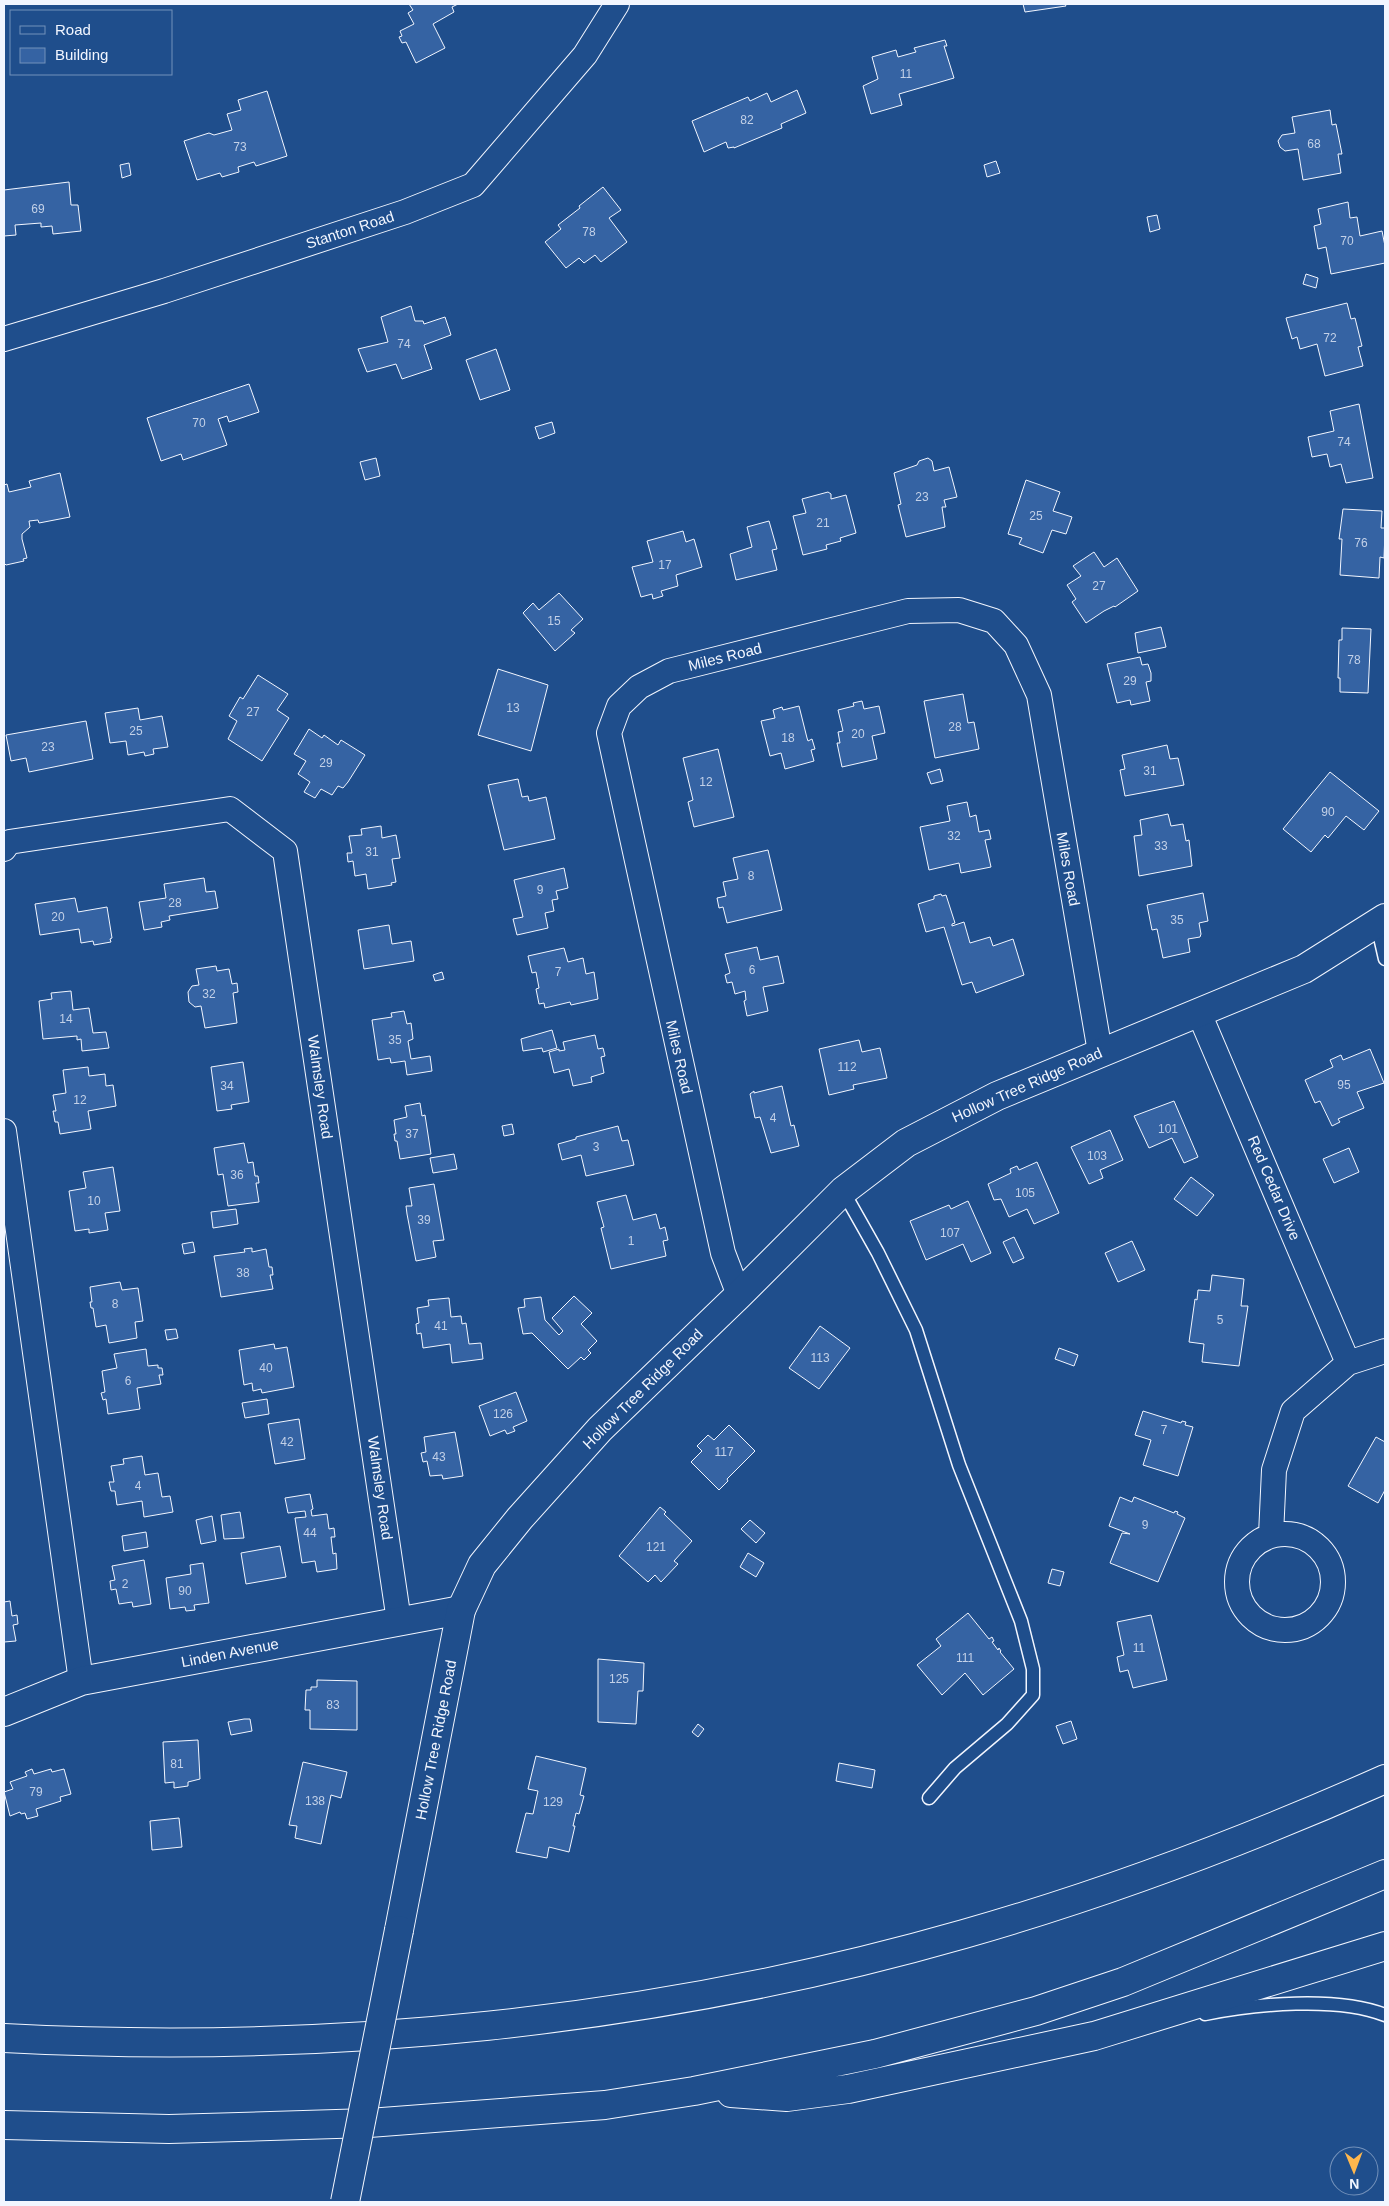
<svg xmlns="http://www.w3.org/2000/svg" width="1389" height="2206" viewBox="0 0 1389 2206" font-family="Helvetica,sans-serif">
<rect width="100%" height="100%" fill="#1f4e8c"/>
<path fill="#3563a3" stroke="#f2f6ff" d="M409,4H458L452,7L454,12L433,24L445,48L416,63L406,42L402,43L399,37L402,36L400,31L414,24L408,13L413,10Z
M1023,4H1065L1066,6L1025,12Z
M945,40L947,46H944L954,78L899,94L902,105L871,114L863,86L878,79L872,57L896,50L898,57L916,52L914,48Z
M797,90L806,113L781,124L782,128L734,148V147L728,148L726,142L704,152L692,121L748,97L750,101L767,93L771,102Z
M267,91L287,156L256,166L254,162L238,167L239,172L222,177L220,173L197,180L184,141L209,133L214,135L232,130L227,114L241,110L238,100Z
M1330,110L1332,125L1336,124L1342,154H1338L1341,173L1303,180L1298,149L1285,151L1280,147L1278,141L1282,135L1295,133L1292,117Z
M996,161L1000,173L987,177L984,165Z
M129,163L131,175L122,178L120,165Z
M69,182L71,205H78L81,231L53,234L52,226L41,227V223L15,225L16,235L4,236V190Z
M603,187L621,210L609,218L627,242L601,262L595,255L584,263L579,258L566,268L545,242L561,229L558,225L580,208L579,206Z
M1348,202L1350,218L1357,217L1360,236L1382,231L1385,246V263L1331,274L1326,247L1318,249L1314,226L1321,224L1318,209Z
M1157,215L1160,229L1150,232L1147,217Z
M1306,274L1318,278L1316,288L1303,284Z
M1347,303L1351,319L1355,318L1362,346L1358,347L1363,366L1325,376L1317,344L1300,349L1297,337L1292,339L1286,318Z
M411,306L415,321H423L424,324L445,317L451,335L424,345L432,369L402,379L396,364L367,372L358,349L388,342L381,317Z
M496,349L510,390L480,400L466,360Z
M249,384L259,412L229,422L227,416L218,419L227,445L183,460L181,454L161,461L147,418Z
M1359,404L1373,478L1346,483L1341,464L1330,467L1327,454L1312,457L1308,437L1334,431L1330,411Z
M552,422L555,433L539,439L535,427Z
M376,458L380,476L365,480L360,462Z
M928,458L932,461L934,471L949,467L957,497L944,500L946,507H942L945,527L906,537L898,505L901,504L894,473L917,465L919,461Z
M60,473L70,517L39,523L38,520L29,521L30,527L22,534V539L27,558L23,559L24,561L6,565L4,563V485L7,484L9,492L31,487L29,481Z
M1026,480L1060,492L1053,511L1072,517L1066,534L1052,530L1043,553L1019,544L1022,538L1008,534Z
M828,492L831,494V499L846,495L856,533L840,538L841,541L826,545L827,549L803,555L793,516L806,513L802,499Z
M1343,509L1382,511L1381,528H1385V532L1384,558L1380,557L1379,578L1340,575L1342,539H1339Z
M769,521L777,549L772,550L777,570L736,580L730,554L752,547L747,527Z
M683,531L686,542L694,539L702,567L676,575L678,586L661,591L663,596L653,599L652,594L641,597L632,567L653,562L647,541Z
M1094,552L1104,567L1117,558L1138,591L1115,607L1114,606L1104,611L1086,623L1072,602L1076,599L1067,585L1081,576L1073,566Z
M559,593L583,619L571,630L575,633L555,651L523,613L533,603L539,610Z
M1161,627L1166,647L1138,653L1135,633Z
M1342,628L1371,629L1368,693L1340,692V678H1338L1339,640H1342Z
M1140,657L1142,665L1148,664L1151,673V681L1146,682L1150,701L1131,705L1130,700L1117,703L1107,664Z
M498,669L548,685L531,751L478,735Z
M258,675L288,694L277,710L289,718L262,761L228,739L237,721L229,716L240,697L243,699Z
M963,694L968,723L974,722L979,749L935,758L924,701Z
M862,701L864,709L879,706L885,733L872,736L877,759L842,767L837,743H840L838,732L843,731L838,710L854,706L853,703Z
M799,706L807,738L808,741L812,739L815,749L811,750L814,761L785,769L781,753L770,756L761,721L775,718L773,710L782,707L783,710Z
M138,708L140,720L162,716L168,747L153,749L154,754L145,756L144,752L128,755L126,741L110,743L105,713Z
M86,721L93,759L29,772L26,758L11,761L6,735Z
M309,729L322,738L324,735L338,745L341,740L365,755L348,782L343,788L338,786L332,795L321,789L315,798L304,792L310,782L298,774L306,761L294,754Z
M1167,745L1170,759L1178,758L1184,785L1125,796L1120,770L1125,769L1122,755Z
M718,749L734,817L694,827L688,802L693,800L683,758Z
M940,769L943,781L931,784L927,773Z
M1330,772L1379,811L1364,830L1346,816L1328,838L1325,835L1311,852L1283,829Z
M518,779L522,797L528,796L529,801L546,797L555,839L504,850L488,785Z
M967,802L970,817L976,815L979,832L989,830L991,839L985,840L991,867L961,873L959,863L929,870L920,827L950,821L947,806Z
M1168,814L1171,826L1183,824L1186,841L1189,840L1192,866L1139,876L1134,836L1142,835L1140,820Z
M381,826L382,838L396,835L400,858L392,859L396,882L391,883L392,885L368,889L366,874L355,876L353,861L348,862L347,853H352L349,836L362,835L361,829Z
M768,850L782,910L727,923L723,907L719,908L717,898L726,896L723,882L738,879L733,858Z
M564,868L568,888L556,891L558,899L552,900L554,911L545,913L548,928L517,935L513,919L523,917L514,880Z
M204,878L206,892L215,891L218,908L169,916L170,920L161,922L162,927L144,930L139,902L166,898L164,884Z
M1203,893L1208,921L1199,923L1201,934L1200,937L1188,939L1190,952L1163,958L1157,929L1152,930L1147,905Z
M941,894L942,896L946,895L955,923L952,924V926L964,922L970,943L990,937L993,946L1013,939L1024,975L976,993L972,982L962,985L944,927L926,932L918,904L934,899V896Z
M75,898L78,912L107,907L112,938L110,939L111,942L94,945L93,941L81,943L79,929L40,935L35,904Z
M389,925L392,944L411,941L414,961L364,969L358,930Z
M757,947L760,960L778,956L784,983L763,987L768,1011L747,1016L744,1001L746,1000L745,991L735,994L732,982L727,983L725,975L730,973L725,954Z
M564,948L568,962L583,958L586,974L594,972L598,999L571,1005L570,1002L545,1008L544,1003L539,1004L536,989L539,988L536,972L532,973L528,956Z
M216,966L217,971L229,969L232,984L237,983L238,992L233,993L237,1023L205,1028L201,1006L195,1007L189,1002L188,992L192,986L199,985L196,969Z
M442,972L444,979L435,981L433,975Z
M71,991L73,1010L89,1008L93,1033L106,1032L109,1048L82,1051L81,1039L77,1040V1036L43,1039L39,1001L52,999L51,993Z
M404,1011L407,1024L411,1023L413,1039L408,1041L411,1059L430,1056L432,1071L407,1075L405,1061L391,1063L390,1058L378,1060L372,1020L392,1017L391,1013Z
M552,1030L557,1048L543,1052L542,1048L523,1051L521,1039Z
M595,1035L598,1049L603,1048L605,1056L601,1057L604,1073L591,1077L592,1082L573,1086L569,1069L554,1073L549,1052L559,1049V1051L565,1050L563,1042Z
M859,1040L862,1052L880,1048L887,1078L853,1085L854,1089L829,1095L819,1049Z
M1370,1049L1384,1083L1357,1092L1364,1108L1338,1119L1340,1122L1332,1126L1320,1101L1315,1103L1305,1080L1333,1067L1330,1060L1341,1055L1343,1060Z
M243,1062L249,1102L231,1105L232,1109L217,1111L211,1067Z
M88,1067L89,1076L105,1074L106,1086L113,1085L116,1106L88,1111L91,1129L60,1134L58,1122H55L53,1111H56L53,1095L66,1093L63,1070Z
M782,1086L791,1126L794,1125L799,1146L771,1153L760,1117L755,1118L750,1094L754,1091V1093Z
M1174,1101L1198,1157L1184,1163L1172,1138L1149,1148L1134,1116Z
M420,1103L422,1116L425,1115L431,1154L400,1159L397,1141H395L394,1134H396L394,1120L407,1117L405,1106Z
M512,1124L514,1134L504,1136L502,1126Z
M618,1126L622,1141L628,1140L634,1165L586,1176L581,1155L562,1160L558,1144L576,1139V1137Z
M1110,1130L1123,1160L1100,1170L1103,1178L1089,1184L1071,1147Z
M244,1143L248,1163L253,1162L255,1176H258L259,1183H256L259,1202L228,1206L223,1174L218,1175L214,1148Z
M1349,1148L1359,1172L1334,1183L1323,1159Z
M454,1154L457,1169L433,1173L430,1158Z
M1037,1162L1059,1213L1034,1224L1027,1209L1009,1217L1001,1199L994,1200L988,1184L1011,1173L1010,1169L1017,1166L1019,1170Z
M113,1167L120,1211L105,1213L108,1230L89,1233V1229L75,1231L69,1191L86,1188L83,1172Z
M1191,1177L1214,1195L1197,1216L1174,1199Z
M434,1184L444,1240L433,1241L436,1257L416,1261L407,1214L406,1206H412L409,1188Z
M626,1195L633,1220L656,1214L660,1229L665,1227L668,1240L663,1241L666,1256L611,1269L601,1228L604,1227L597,1202Z
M968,1201L991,1253L971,1262L963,1244L926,1260L910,1221L949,1205L951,1209Z
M236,1209L238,1224L213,1228L211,1212Z
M1014,1237L1024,1258L1013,1263L1003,1242Z
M1132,1241L1145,1270L1118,1282L1105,1253Z
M193,1242L195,1252L184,1254L182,1244Z
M252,1248V1252L266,1249L269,1267H272L273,1275H270L273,1289L221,1297L214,1256L245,1252L244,1249Z
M1212,1275L1244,1279L1241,1306H1248L1239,1366L1202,1362L1204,1344L1189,1342L1195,1299L1197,1300L1198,1290L1210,1291Z
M120,1282L122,1290L138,1288L143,1321L135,1322L137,1338L109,1343L106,1325L96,1327L93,1308H91L90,1302H92L90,1287Z
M574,1296L592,1313L581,1324L597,1341L588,1350L591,1353L584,1360L581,1357L568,1369L532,1333L523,1334L518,1308L525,1307L524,1299L541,1297L545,1320L559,1335L563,1331L552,1318Z
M449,1298L451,1317L461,1316L462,1324L466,1323L469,1344L481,1343L483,1359L452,1363L450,1344L423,1348L421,1333L417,1334L416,1324L419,1323L417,1308L429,1306L428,1300Z
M820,1326L850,1348L819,1389L789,1368Z
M176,1329L178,1338L167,1340L165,1330Z
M274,1344L275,1349L287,1347L294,1387L262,1393L261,1389L253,1391L252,1383L244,1385L239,1350Z
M1059,1348L1078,1355L1074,1366L1055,1359Z
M146,1349L148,1366L158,1365V1368H162L163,1375H159L161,1384L137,1388L140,1409L108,1414L106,1399L103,1400L101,1393L105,1392L102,1371L117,1368L114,1354Z
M516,1392L527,1421L513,1427L515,1431L507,1434L505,1430L490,1436L479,1406Z
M267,1399L269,1414L245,1418L242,1403Z
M1143,1411L1181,1423L1182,1421L1186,1422L1185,1425L1193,1427L1178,1476L1143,1465L1151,1440L1135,1435Z
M299,1419L305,1459L275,1464L268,1424Z
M729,1425L755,1451L727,1479L728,1481L719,1490L691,1462L702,1451L697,1446L708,1435L714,1440Z
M455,1432L463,1476L443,1479L442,1475L430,1476L427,1461L423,1462L421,1453L426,1452L424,1437Z
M1376,1437L1385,1442V1490L1378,1503L1348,1486Z
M142,1456L145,1475L158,1473L162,1497L170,1496L173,1512L144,1517L142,1501L117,1505L115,1491H111L109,1482H114L111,1466L124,1464L123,1459Z
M310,1494L313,1509L311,1510L312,1516L327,1514L329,1529L334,1528L335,1537H331L333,1554L336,1553L337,1569L317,1572L315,1561L302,1563L295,1518L306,1517L305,1511L288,1513L285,1498Z
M1120,1497L1132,1502L1134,1497L1174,1513L1175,1511L1178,1512L1177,1514L1185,1518L1158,1582L1110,1563L1122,1533L1130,1534L1109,1526Z
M660,1507L666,1512L664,1514L692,1541L674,1561L678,1564L661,1582L655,1575L648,1582L619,1556Z
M240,1512L244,1538L224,1539L221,1515Z
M212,1516L216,1541L201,1544L196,1520Z
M750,1520L765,1533L756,1543L741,1529Z
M146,1532L148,1547L124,1551L122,1536Z
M280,1546L286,1577L246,1584L241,1553Z
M748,1553L764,1563L756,1577L740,1567Z
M144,1560L151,1604L133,1607L132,1602L119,1604L116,1589L111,1590L110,1581L115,1580L112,1566Z
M203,1563L209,1603L194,1605L195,1610L186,1611L185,1607L170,1609L166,1578L191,1574L190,1565Z
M1052,1569L1064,1572L1060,1586L1048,1583Z
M10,1601L12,1616L17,1615L18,1624L13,1625L16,1641L4,1642V1602Z
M968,1613L989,1639L992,1637L994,1641L992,1642L998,1650L999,1648L1001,1651L1000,1652L1014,1669L983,1695L965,1673L942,1695L917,1665L941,1646L936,1639Z
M1151,1615L1167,1680L1133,1688L1128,1670L1120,1672L1117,1657L1124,1655L1117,1622Z
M598,1659L644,1663L643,1691H638L636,1724L598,1722Z
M317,1680L357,1681V1730L310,1729V1710H305L306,1690H311V1687H317Z
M244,1719H250L252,1731L231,1735L228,1722Z
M1071,1721L1077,1739L1063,1744L1056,1726Z
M698,1724L704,1729L698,1737L692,1732Z
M198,1740L200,1779L188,1782V1786L174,1788V1782L165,1783L163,1742Z
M536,1756L586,1768L580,1795L584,1796L579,1814L576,1813L573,1826H575L569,1852L549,1847L547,1858L516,1852L526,1813L533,1814L538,1791L528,1789Z
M303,1762L347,1772L341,1798L331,1795L321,1844L295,1838L297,1826L289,1825Z
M839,1763L875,1770L872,1788L836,1781Z
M32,1769L34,1774L51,1769L52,1772L64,1769L71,1794L60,1797L61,1801L36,1809L38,1816L27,1819L25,1813L21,1814L20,1812L10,1816L4,1792L13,1789L10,1782L27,1776L25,1772Z
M179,1818L182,1847L152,1850L150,1821Z"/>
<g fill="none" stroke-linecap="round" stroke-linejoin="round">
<defs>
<path id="service" d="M1377,924L1385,959
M843,1191L878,1253L916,1330L959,1465L1021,1621L1033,1669V1695L1007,1724L955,1768L929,1798
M1205,2014C1255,2004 1337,1996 1385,2015"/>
<path id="minor" d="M4,339L164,291L405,212L473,185L585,55L617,4
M4,849L9,842L230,809L285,851L399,1621
M1199,1013L1348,1363L1385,1351
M4,1131L81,1681
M739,1295L723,1253L609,733L619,706L639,687L669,671L908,611L959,610L994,621L1016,645L1039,695L1100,1052
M1237 1582a48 48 0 1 1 96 0a48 48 0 1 1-96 0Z
M1271,1535L1274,1470L1293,1411L1348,1363"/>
<path id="tertiary" d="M4,1712L81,1681L461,1610"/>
<path id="secondary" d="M399,1930L461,1610L482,1565L520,1518L600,1429L739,1295L843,1191L906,1143L997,1096L1304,969L1385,918"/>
<path id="motorway" d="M4,2038C326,2055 653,2023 964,1934C1108,1893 1248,1840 1385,1779
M731,2093L787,2097L848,2089L1094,2036L1385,1946
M4,2125L169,2129L369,2123L605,2105L694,2091L875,2054L1036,2011L1123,1982L1385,1874"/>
</defs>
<use href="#service" stroke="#f2f6ff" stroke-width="15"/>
<use href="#minor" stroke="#f2f6ff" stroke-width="26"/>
<use href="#tertiary" stroke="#f2f6ff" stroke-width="30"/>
<use href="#secondary" stroke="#f2f6ff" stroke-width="30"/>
<use href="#motorway" stroke="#f2f6ff" stroke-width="30"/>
<use href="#service" stroke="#1f4e8c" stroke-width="12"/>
<use href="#minor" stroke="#1f4e8c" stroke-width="24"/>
<use href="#tertiary" stroke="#1f4e8c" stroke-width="28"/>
<use href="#secondary" stroke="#1f4e8c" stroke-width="28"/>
<use href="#motorway" stroke="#1f4e8c" stroke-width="28"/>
<defs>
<path id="secondary-bridge" d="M345,2202L399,1930"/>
</defs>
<use href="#secondary-bridge" stroke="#f2f6ff" stroke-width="30" stroke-linecap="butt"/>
<use href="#secondary-bridge" stroke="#1f4e8c" stroke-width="28"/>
</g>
<g text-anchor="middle" stroke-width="4" stroke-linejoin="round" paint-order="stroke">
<g font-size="12" fill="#c3d1e8">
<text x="906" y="78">11</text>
<text x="747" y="124">82</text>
<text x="1314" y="148">68</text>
<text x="240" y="151">73</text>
<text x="38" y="213">69</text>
<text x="589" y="236">78</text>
<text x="1347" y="245">70</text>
<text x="1330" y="342">72</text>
<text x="404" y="348">74</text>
<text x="199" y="427">70</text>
<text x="1344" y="446">74</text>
<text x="922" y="501">23</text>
<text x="1036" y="520">25</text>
<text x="823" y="527">21</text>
<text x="1361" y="547">76</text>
<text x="665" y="569">17</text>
<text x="1099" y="590">27</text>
<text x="554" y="625">15</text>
<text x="1354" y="664">78</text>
<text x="1130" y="685">29</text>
<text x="513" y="712">13</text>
<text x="253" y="716">27</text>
<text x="955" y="731">28</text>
<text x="136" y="735">25</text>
<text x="858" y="738">20</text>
<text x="788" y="742">18</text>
<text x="48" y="751">23</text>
<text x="326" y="767">29</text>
<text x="1150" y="775">31</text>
<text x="706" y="786">12</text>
<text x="1328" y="816">90</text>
<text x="954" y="840">32</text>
<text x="1161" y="850">33</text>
<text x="372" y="856">31</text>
<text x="751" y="880">8</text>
<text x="540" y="894">9</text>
<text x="175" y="907">28</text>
<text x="58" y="921">20</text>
<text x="1177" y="924">35</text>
<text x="752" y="974">6</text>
<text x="558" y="976">7</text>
<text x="209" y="998">32</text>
<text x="66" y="1023">14</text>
<text x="395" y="1044">35</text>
<text x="847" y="1071">112</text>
<text x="1344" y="1089">95</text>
<text x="227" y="1090">34</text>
<text x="80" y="1104">12</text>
<text x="773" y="1122">4</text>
<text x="1168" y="1133">101</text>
<text x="412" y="1138">37</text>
<text x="596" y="1151">3</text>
<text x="1097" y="1160">103</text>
<text x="237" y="1179">36</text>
<text x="1025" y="1197">105</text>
<text x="94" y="1205">10</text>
<text x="424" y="1224">39</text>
<text x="950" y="1237">107</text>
<text x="631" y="1245">1</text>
<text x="243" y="1277">38</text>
<text x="115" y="1308">8</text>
<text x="1220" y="1324">5</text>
<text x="441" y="1330">41</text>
<text x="820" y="1362">113</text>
<text x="266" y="1372">40</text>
<text x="128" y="1385">6</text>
<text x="503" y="1418">126</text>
<text x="1164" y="1434">7</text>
<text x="287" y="1446">42</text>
<text x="724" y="1456">117</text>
<text x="439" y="1461">43</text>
<text x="138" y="1490">4</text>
<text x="1145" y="1529">9</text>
<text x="310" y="1537">44</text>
<text x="656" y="1551">121</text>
<text x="125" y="1588">2</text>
<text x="185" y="1595">90</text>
<text x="1139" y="1652">11</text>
<text x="965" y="1662">111</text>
<text x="619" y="1683">125</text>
<text x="333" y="1709">83</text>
<text x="177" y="1768">81</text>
<text x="36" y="1796">79</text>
<text x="315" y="1805">138</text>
<text x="553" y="1806">129</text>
</g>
<g font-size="15" fill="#f2f6ff" stroke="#1f4e8c">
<text transform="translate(350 230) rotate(-18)" y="5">Stanton Road</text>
<text transform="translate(725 657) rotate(-14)" y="5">Miles Road</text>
<text transform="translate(1068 869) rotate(80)" y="5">Miles Road</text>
<text transform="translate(679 1057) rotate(77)" y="5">Miles Road</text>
<text transform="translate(1027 1085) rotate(-24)" y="5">Hollow Tree Ridge Road</text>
<text transform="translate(320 1087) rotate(82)" y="5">Walmsley Road</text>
<text transform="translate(1274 1188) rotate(67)" y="5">Red Cedar Drive</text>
<text transform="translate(643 1389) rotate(-45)" y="5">Hollow Tree Ridge Road</text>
<text transform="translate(380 1488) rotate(82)" y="5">Walmsley Road</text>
<text transform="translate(230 1653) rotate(-11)" y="5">Linden Avenue</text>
<text transform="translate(436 1740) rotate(-79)" y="5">Hollow Tree Ridge Road</text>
</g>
</g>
<rect width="1389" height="2206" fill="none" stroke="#f2f6ff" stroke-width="10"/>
<rect x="10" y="10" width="162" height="65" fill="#1f4e8c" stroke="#7391ba"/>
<rect x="20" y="26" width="25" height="8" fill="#1f4e8c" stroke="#7391ba"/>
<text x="55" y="35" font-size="15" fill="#f2f6ff">Road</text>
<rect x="20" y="48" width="25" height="15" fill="#3563a3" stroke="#7391ba"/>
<text x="55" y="60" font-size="15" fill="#f2f6ff">Building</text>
<g transform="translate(1354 2171) rotate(179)"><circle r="24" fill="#1f4e8c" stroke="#7391ba"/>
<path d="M0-4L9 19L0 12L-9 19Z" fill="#ffb74d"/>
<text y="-8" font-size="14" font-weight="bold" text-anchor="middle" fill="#f2f6ff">N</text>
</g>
</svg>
